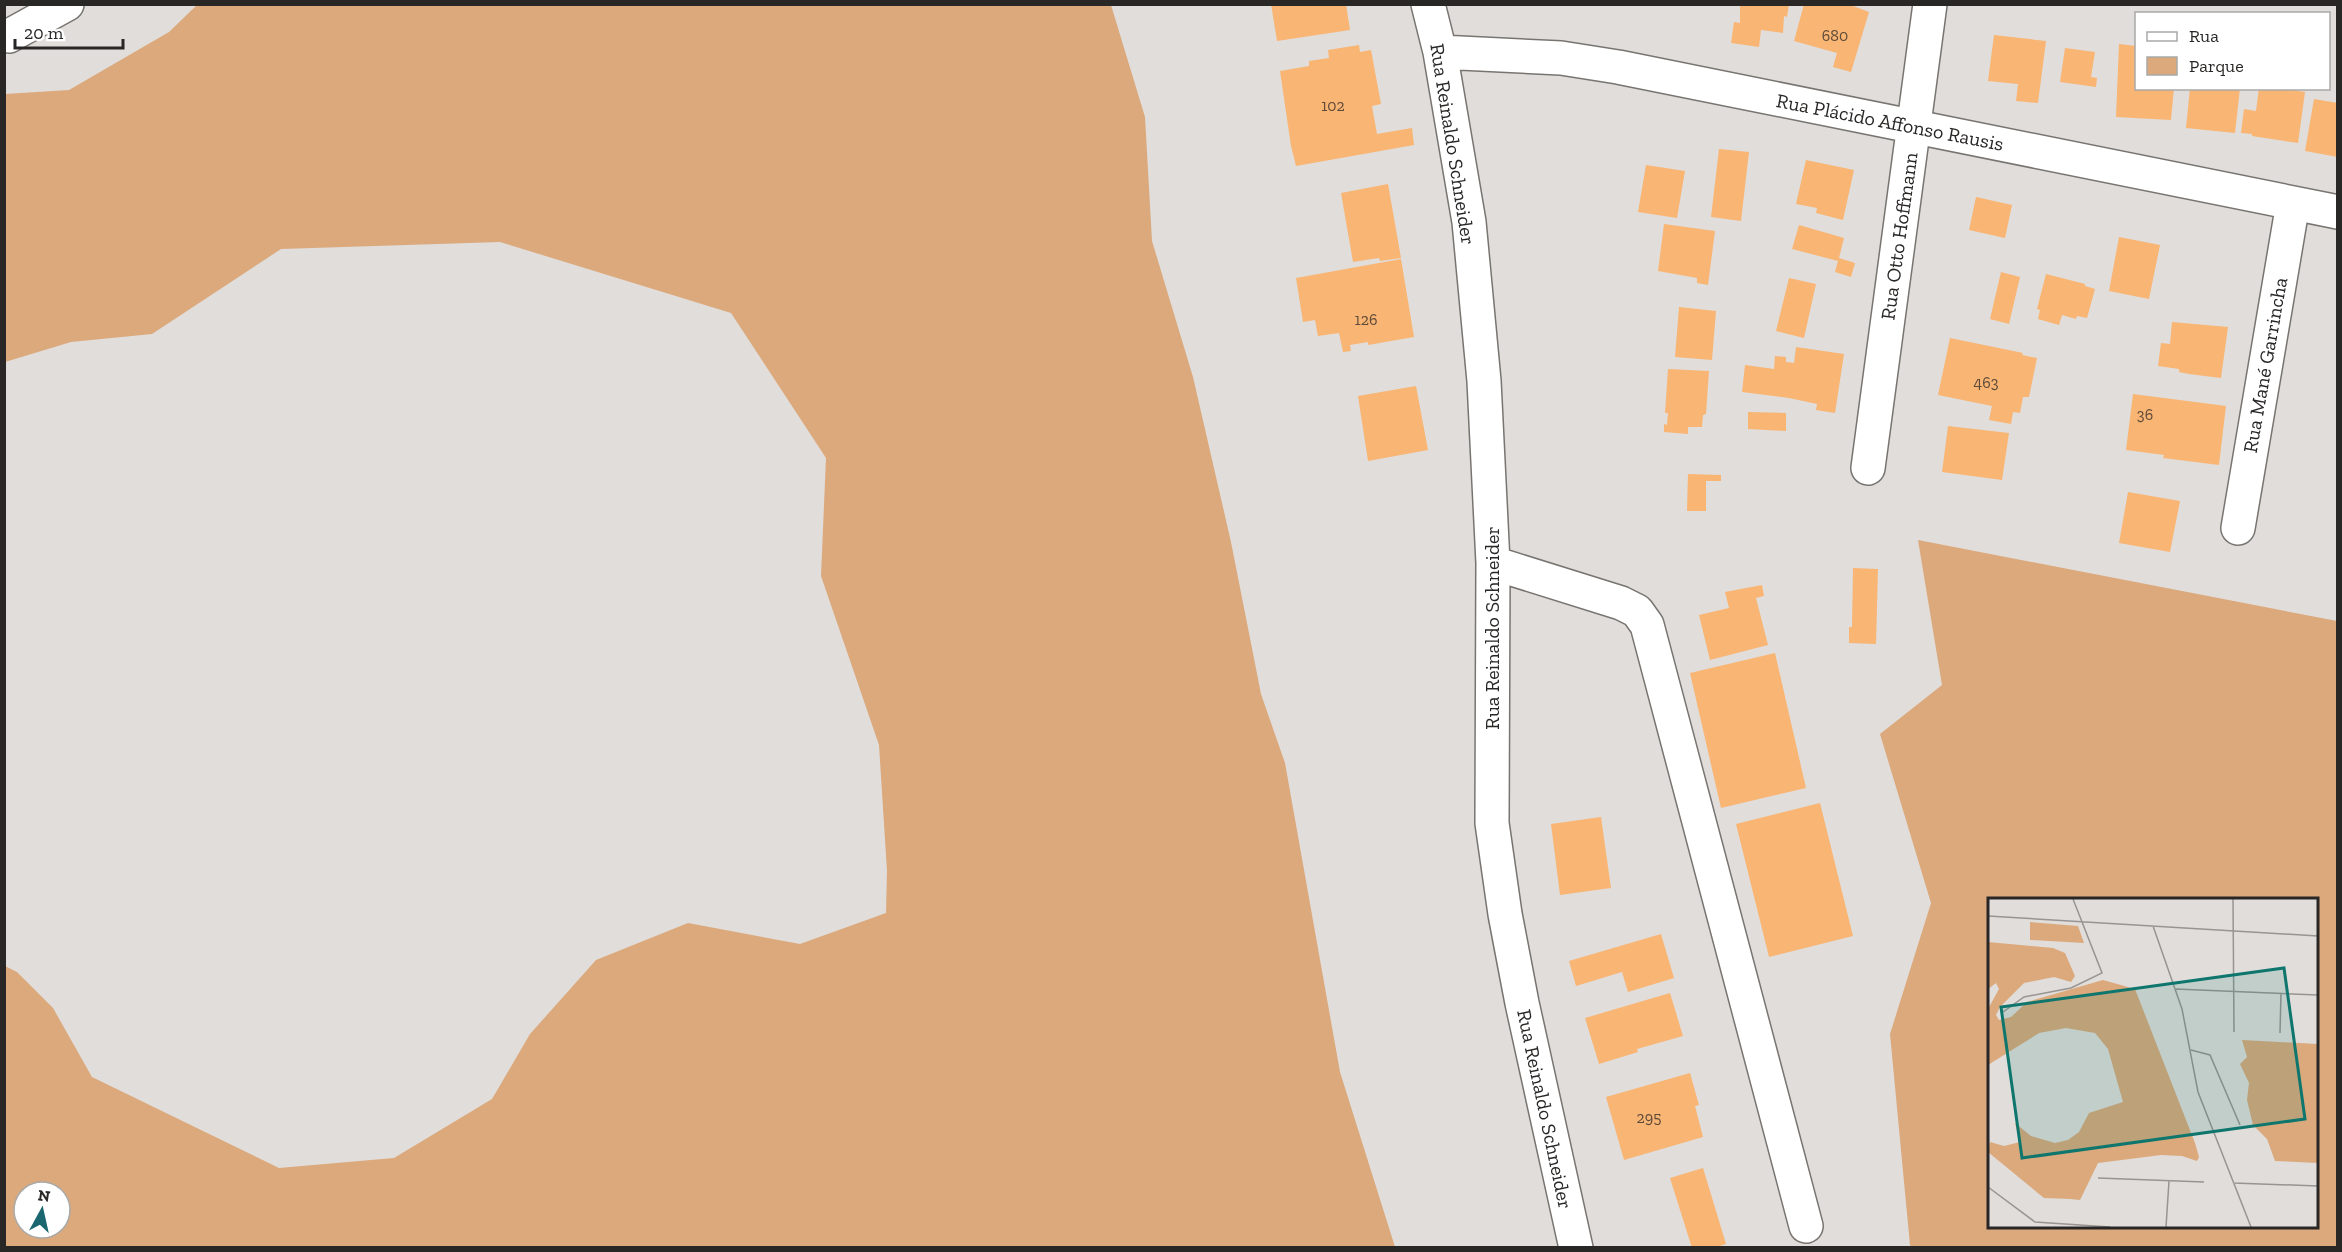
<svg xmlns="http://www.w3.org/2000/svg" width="2342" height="1252" viewBox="0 0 2342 1252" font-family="'Zilla Slab',serif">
<rect width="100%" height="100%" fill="#e1ddda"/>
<path fill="#dba97c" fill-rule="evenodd" d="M197,5H1111L1145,117L1152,241L1193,377L1231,542L1261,694L1285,763L1340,1072L1395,1247H5L4,1092L6,1079L4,1071L5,966L17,972L53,1008L92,1077L279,1168L394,1158L492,1099L530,1034L596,960L688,923L800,944L886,913L887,871L879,745L821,576L826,458L731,313L500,242L281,249L152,334L71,342L5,362V94L69,90L169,32ZM24,1192H60V1228H24Z
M1918,540L2337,621V1247L1912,1248L1910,1245L1890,1034L1931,903L1880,734L1942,685ZM1990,900H2316V1226H1990Z"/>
<path fill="#f9b573" d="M1271,4H1346L1350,30L1277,41Z
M1740,4H1789L1787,17L1784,16L1783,33L1761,30L1759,47L1731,43L1734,22L1740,23Z
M1804,4H1848L1869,12L1851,72L1833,67L1837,53L1794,41Z
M1994,35L2046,41L2038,103L2016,101L2018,84L1988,81Z
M2119,44L2136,46V88H2174L2171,120L2116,117Z
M1359,45L1360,52L1371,50L1381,104L1372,106L1377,134L1412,128L1414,145L1296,166L1291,146L1280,71L1309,66V61L1329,58L1328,50Z
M2065,48L2095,52L2091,77L2097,78L2096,87L2060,82Z
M2190,88H2240L2235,133L2186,128Z
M2259,88H2280L2305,92L2298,143L2252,136V134L2241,133L2244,109L2256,111Z
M2314,99L2338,103V157L2305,151Z
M1719,149L1749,152L1741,221L1711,217Z
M1806,160L1854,170L1843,220L1816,213L1817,208L1796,204Z
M1646,165L1685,171L1677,218L1638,212Z
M1388,184L1401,258L1380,261L1379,258L1353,262L1341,193Z
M1976,197L2012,205L2005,238L1969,230Z
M1664,224L1715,231L1708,285L1697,283V278L1658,271Z
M1799,225L1844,238L1839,258L1855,263L1851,277L1835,272L1838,261L1792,249Z
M2119,237L2160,245L2149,299L2109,291Z
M1401,259L1414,337L1368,345V342L1350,345L1351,351L1343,352L1339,333L1318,336L1315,320L1303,322L1296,278Z
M2001,272L2020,277L2009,324L1990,319Z
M2046,274L2085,284V286L2095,289L2087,318L2077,316L2076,319L2062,315L2059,325L2038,319L2040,310L2037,309Z
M1789,278L1816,284L1804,338L1776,331Z
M1679,307L1716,311L1712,360L1675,357Z
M2172,322L2228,327L2221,378L2189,374L2179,372V369L2158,366L2161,343L2170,344Z
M1950,338L2023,353L2022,355L2037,358L2029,397H2023L2020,413L2013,412L2011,424L1989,420L1992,406L1938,395Z
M1796,347L1844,354L1835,413L1816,410L1817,404L1789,398L1742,392L1745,365L1774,369L1775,356L1786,357V362L1794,363Z
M1668,369L1709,371L1706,414L1703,415L1702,427H1688V434L1664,432V424L1667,425L1668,413H1665Z
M1416,386L1428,450L1368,461L1358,396Z
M2133,394L2226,406L2219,465L2163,458L2164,455L2126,450Z
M1748,412L1786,413V431L1748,429Z
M1948,426L2009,433L2002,480L1942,472Z
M1688,474L1721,475V481H1706V511H1687Z
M2128,492L2180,501L2170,552L2119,543Z
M1853,568L1878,569L1876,644L1849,643V627H1852Z
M1762,585L1764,596L1756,598L1768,645L1710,660L1699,615L1729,608L1725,592Z
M1775,653L1806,788L1721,808L1690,673Z
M1820,803L1853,936L1769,957L1736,824Z
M1601,817L1611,888L1560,895L1551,824Z
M1661,934L1674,978L1628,992L1622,972L1576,986L1569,961Z
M1670,993L1683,1036L1637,1049L1638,1052L1599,1064L1585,1018Z
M1690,1073L1699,1105L1695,1106L1703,1137L1624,1160L1606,1097Z
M1703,1168L1726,1244L1714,1248H1692L1670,1178Z"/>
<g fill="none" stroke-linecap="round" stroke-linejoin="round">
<defs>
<path id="minor" d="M1428,4L1440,52L1469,222L1484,381L1493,563L1492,823L1505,914L1522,1003L1576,1248
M9,36L67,4
M1440,52L1561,58L1618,67L2338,212
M1868,468L1930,4
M2238,528L2293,203
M1493,563L1621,603L1637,611L1647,625L1806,1226"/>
</defs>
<use href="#minor" stroke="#787571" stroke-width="36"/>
<use href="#minor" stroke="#fff" stroke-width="33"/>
</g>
<g text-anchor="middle" stroke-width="4.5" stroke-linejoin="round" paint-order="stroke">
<g font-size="16" fill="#5d4a39">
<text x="1835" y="41">680</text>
<text x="1333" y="111">102</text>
<text x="1366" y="325">126</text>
<text x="1986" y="388">463</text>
<text x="2145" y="420">36</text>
<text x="1649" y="1123">295</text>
</g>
<g font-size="20" fill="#292726" stroke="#fff">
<text transform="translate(1890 122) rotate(11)" y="7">Rua Plácido Affonso Rausis</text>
<text transform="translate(1453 144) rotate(81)" y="7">Rua Reinaldo Schneider</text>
<text transform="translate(1899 236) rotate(-82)" y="7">Rua Otto Hoffmann</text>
<text transform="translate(2265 365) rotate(-80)" y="7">Rua Mané Garrincha</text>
<text transform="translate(1492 628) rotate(-90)" y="7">Rua Reinaldo Schneider</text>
<text transform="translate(1545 1109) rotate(78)" y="7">Rua Reinaldo Schneider</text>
</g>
</g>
<g transform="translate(1988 898)">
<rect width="330" height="330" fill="#e1ddda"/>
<path d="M42,24L90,28L96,45L42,42ZM0,44L65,50L77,55L87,78L83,84L66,79L36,85L12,109L8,117L11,122L23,119L39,104L115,82L147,91L207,245L211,259L209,263L194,258L173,257L110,265L92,302L82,301L56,300L0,254L2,244L16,248L32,244L27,225L43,238L67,245L80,242L91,234L101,215L135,204L120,151L107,135L78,130L51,135L0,167V111L11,91L8,85L0,91ZM254,142L330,146V265L287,263L279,241L265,227L259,202L261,185L252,166L259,159Z" fill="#dba97c"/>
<path fill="none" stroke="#979492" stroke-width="1.5" d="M245,1L246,134M0,18L330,38M165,28L194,111L210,194L263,329M188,91L330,97M15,114L36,99L83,90L114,75L85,1M292,135L293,95M203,152L222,157L252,227M110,280L216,284M245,285L330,288M0,289L47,324L122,329M178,329L181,283"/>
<path fill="#0f766e" fill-opacity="0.15" stroke="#0f766e" stroke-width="3" d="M296,70L317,221L34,260L13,109Z"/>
<rect width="330" height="330" fill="none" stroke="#292726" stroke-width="3"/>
</g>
<rect width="2342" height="1252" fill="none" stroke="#292726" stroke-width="12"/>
<rect x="2135" y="12" width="195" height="78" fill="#ffffff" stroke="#a9a9a8" stroke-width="1.5"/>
<rect x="2147" y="32" width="30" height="9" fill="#ffffff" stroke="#a9a9a8" stroke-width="1.5"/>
<text x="2189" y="42" font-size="18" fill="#292726">Rua</text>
<rect x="2147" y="57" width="30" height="18" fill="#dba97c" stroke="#a9a9a8" stroke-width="1.5"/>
<text x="2189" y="72" font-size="18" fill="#292726">Parque</text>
<g transform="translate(42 1210) rotate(8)"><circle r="28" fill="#ffffff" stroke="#a9a9a8" stroke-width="1.5"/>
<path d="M0-4.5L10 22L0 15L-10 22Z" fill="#1a676f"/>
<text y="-9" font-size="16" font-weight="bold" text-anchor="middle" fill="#292726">N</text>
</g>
<path d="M15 39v9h108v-9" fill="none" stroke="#292726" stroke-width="3"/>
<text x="24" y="39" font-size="18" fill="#292726" stroke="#ffffff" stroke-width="4.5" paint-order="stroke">20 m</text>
</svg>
